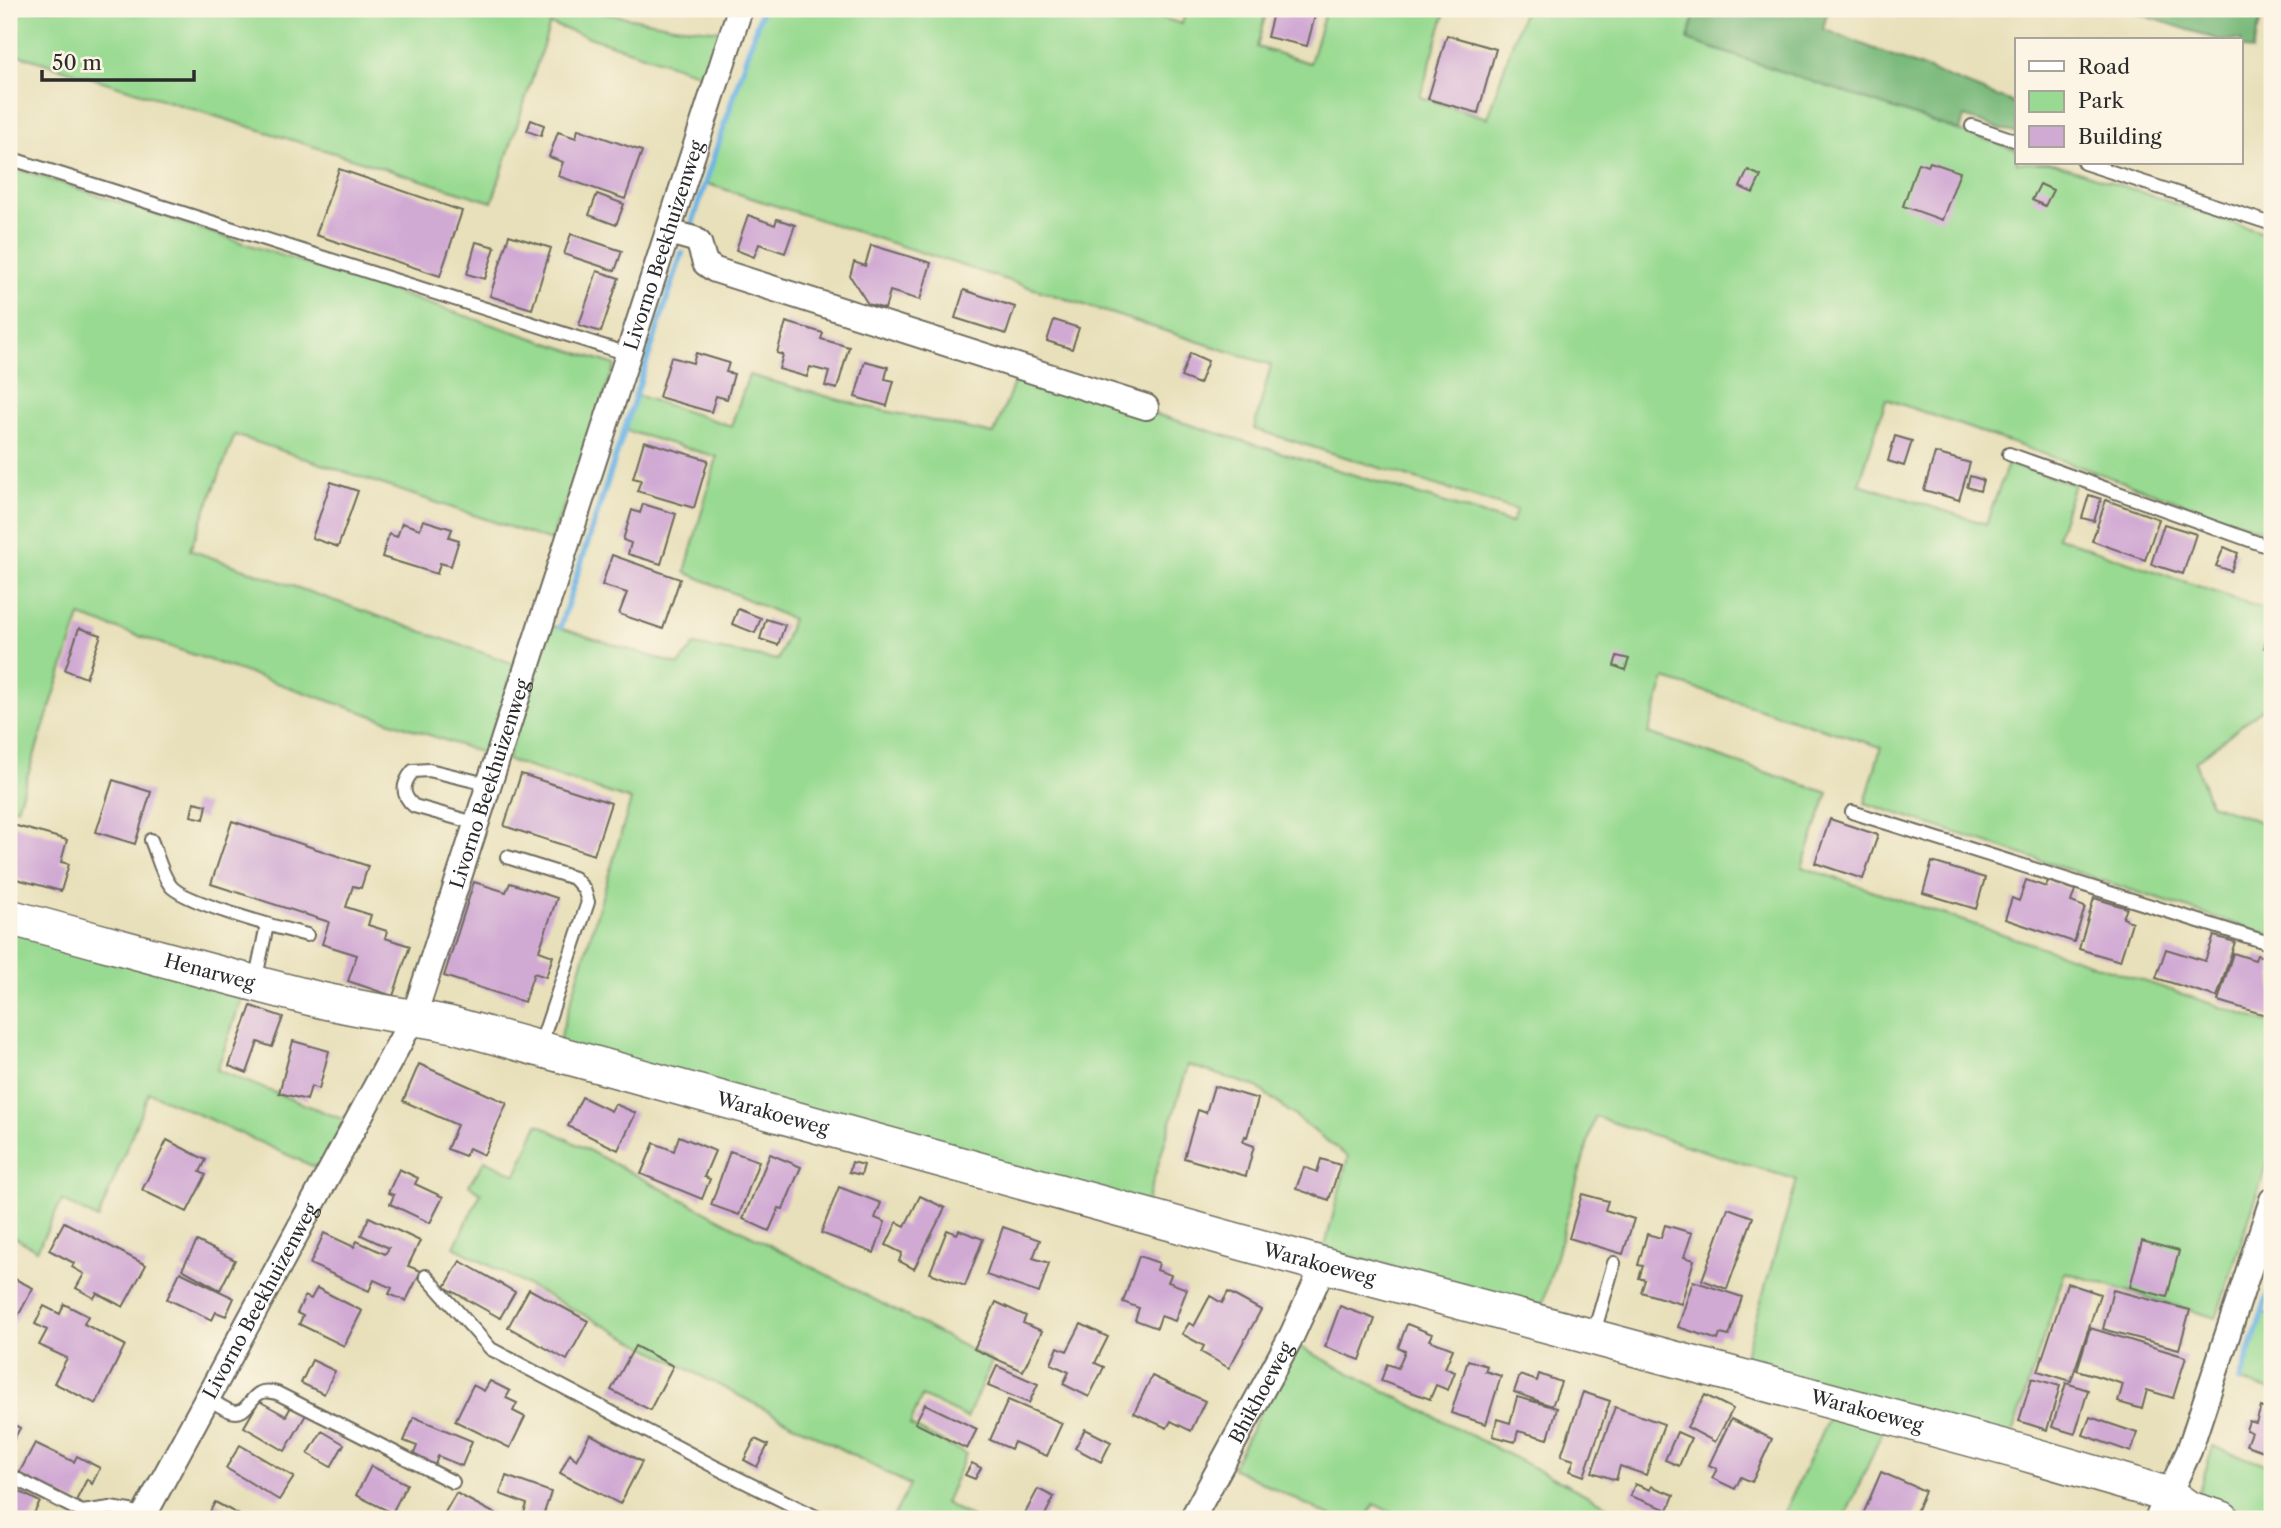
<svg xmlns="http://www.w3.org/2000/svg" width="2281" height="1528" viewBox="0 0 2281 1528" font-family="'Libre Caslon Text',serif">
<rect width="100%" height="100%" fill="#fcf5e5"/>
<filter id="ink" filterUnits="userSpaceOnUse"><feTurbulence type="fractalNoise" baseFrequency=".0143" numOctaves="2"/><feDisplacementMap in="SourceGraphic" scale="14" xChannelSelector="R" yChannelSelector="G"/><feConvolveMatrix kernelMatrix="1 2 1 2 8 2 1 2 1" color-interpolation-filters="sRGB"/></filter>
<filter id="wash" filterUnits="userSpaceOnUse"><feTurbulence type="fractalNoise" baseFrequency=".00686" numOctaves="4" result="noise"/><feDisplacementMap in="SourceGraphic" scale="28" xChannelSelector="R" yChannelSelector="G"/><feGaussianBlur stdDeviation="1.57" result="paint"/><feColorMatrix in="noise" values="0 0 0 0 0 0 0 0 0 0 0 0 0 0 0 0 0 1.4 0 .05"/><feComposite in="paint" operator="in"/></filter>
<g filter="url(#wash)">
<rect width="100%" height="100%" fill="#e8e0ba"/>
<path fill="#98da91" stroke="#62825e" stroke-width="2" d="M9,9H582L674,26L722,31L706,76L550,24L492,202L9,52Z
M762,9H1132L1182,24L1186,9H1267L1257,47L1310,63L1326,9H1446L1420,97L1487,118L1524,9H1696L1688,40L2017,150V163H2054L2272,236V534L1886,399L1859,484L1986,524L2008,464L2074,484L2057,537L2272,612V701L2195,762L2210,804L2272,826V936L1865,803L1881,747L1665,679L1648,733L1828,793L1802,867L2272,1024V1149L2216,1318L2065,1272L2009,1443L1741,1368L1797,1180L1595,1117L1542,1306L1324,1250L1348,1157L1257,1087L1188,1065L1146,1205L558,1044L631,800L507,760L550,625L679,665L694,645L778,660L792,619L685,572L717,457L624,430L636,395L731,426L749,375L862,406L994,434L1018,372L1511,523L1517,510L1254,429L1271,365L705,183Z
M9,166L615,365L551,541L235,435L190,550L515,664L485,754L80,616L17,808L9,806Z
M9,926L244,992L217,1070L347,1121L321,1170L149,1092L98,1219L62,1200L37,1250L9,1234Z
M538,1124L992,1361L967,1418L922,1396L910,1425L966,1454L945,1503L974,1519H892L910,1485L454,1247L481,1193L469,1185L485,1160L516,1175Z
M2262,1312L2272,1316V1390L2240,1381Z
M1294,1344L1633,1519H1404L1374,1504L1366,1519H1336L1232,1468Z
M1831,1413L1885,1426L1845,1517L1847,1519H1781Z
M2213,1447L2272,1467V1519H2250L2208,1507L2198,1494Z"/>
<path fill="#7aba7b" stroke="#527253" stroke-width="2" d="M1696,9H1828L1823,29L2017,104V134L1964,117L1960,131L1688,40Z
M2123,9H2264L2252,51L2241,47V40H2220Z"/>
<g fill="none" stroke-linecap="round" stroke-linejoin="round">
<path stroke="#6cb4e4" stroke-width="6" d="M692,224L762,9
M560,627L682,253
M2240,1381L2272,1282"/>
</g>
<g id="blocks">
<path fill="#d1aad4" d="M1274,9H1307L1316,12L1307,46L1267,37Z
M1447,35L1496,49L1478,113L1428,99Z
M531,120L544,125L541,136L527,131Z
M578,129L642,151L625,199L558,176L563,162L549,157L558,132L576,138Z
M1930,162L1960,172L1942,220L1903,206L1918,163L1928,166Z
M339,169L462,211L440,276L316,235Z
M1748,170L1761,176L1753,193L1740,187Z
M2040,184L2053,190L2045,206L2032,200Z
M597,194L624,204L616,225L589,215Z
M748,215L775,225L777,219L795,225L785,253L759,244L754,257L736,250Z
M571,234L622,251L615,271L564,254Z
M509,235L551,248L532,309L490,296Z
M476,242L495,247L485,279L467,274Z
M871,245L931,263L920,300L890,291L885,309L868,304L850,276L854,262L865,266Z
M597,271L619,278L601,332L579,325Z
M964,290L1015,307L1006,334L955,318Z
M1054,320L1079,328L1072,349L1047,341Z
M786,322L823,333L821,339L849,347L837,389L825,386L829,372L810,367L807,377L779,369L783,355L777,353Z
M696,353L729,363L726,372L734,374L727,399L716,396L711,412L659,397L671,357L693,363Z
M1190,353L1208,361L1199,384L1181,377Z
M865,361L888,367L885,379L894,381L887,406L855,397Z
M1895,436L1912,441L1904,466L1888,461Z
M644,441L708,460L694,508L637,491L641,480L633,478Z
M1935,453L1970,463L1959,500L1924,490Z
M1970,476L1983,480L1980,491L1967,487Z
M331,482L358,491L338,547L312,538Z
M2089,495L2101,499L2094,521L2082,518Z
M2106,500L2159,519L2145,560L2092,541Z
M643,504L676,514L661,564L628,554L631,543L623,540L632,510L640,513Z
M423,520L452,529L449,537L459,540L451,566L440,563L437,574L382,557L389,534L397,537L402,523L420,529Z
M2164,524L2196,534L2183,574L2151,564Z
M2224,547L2238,553L2231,571L2216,566Z
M612,555L680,579L663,629L619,614L627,593L602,585Z
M738,609L761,618L755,633L732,624Z
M766,619L785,625L778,645L760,639Z
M2269,627L2272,628V650L2264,648Z
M79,628L101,635L86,678L65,670Z
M1617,656L1629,659L1625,670L1614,666Z
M521,774L611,803L594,855L504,826Z
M113,780L151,792L135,844L96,832Z
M194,802L207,805L204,819L191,816Z
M1830,819L1878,835L1863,879L1815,863Z
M232,821L368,866L361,888L353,886L346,907L371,915L368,925L387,931L385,938L410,946L393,996L348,981L357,955L322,944L329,922L211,884Z
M13,825L67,840L61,862L69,864L61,891L9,877V839Z
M1932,862L1985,878L1976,909L1923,893Z
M2026,880L2046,887L2048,881L2075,890L2071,902L2085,907L2074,942L2005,919L2012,898L2019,901Z
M474,882L506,892L510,883L557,898L539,951L553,956L546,977L534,973L524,1002L444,976Z
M2094,898L2127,908L2123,918L2132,922L2120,961L2079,949Z
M2214,936L2235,942L2217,997L2156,978L2166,949L2205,961Z
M2233,953L2255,960L2257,955L2272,959V1017L2218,1001Z
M251,1006L283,1017L272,1047L258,1042L247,1073L229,1066Z
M293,1041L329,1051L319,1089L311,1086L307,1100L279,1093Z
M419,1064L507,1103L484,1155L469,1148L465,1156L447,1149L457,1125L403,1101Z
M1214,1086L1258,1099L1247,1137L1245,1136L1243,1142L1254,1146L1246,1176L1184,1158L1198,1110L1206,1113Z
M582,1097L611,1111L615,1104L636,1113L618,1150L568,1126Z
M679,1136L715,1151L704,1177L710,1179L702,1199L641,1174L654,1143L674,1151Z
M167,1140L206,1160L200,1172L206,1175L187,1212L142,1190Z
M730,1151L759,1161L739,1215L711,1205Z
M770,1154L801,1167L783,1209L779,1208L769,1231L743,1219Z
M1321,1159L1340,1165L1329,1200L1296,1189L1304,1167L1317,1172Z
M852,1162L864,1165L861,1175L849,1172Z
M399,1169L418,1178L415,1184L443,1197L430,1223L390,1204L394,1195L388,1193Z
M839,1187L881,1203L875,1218L885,1222L874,1253L821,1233Z
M1582,1194L1608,1201L1605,1210L1634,1219L1623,1254L1569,1238Z
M920,1196L945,1208L914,1269L899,1261L902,1253L886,1245L897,1222L905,1226Z
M1728,1208L1753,1217L1727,1289L1702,1280Z
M369,1217L420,1241L408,1266L421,1271L406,1301L389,1294L392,1288L374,1280L369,1291L310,1264L324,1233L354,1247L357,1241L385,1254L389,1248L361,1235Z
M64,1222L146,1265L123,1307L97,1293L94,1298L76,1288L84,1274L72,1267L74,1263L49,1250Z
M1665,1225L1692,1233L1684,1257L1694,1260L1681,1304L1641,1292L1645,1280L1639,1278L1643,1266L1638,1265L1647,1234L1661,1238Z
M1003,1227L1040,1240L1033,1258L1049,1263L1039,1293L986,1275Z
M947,1230L957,1234L959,1230L983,1239L965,1286L930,1273Z
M197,1241L235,1260L220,1290L182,1269Z
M2142,1241L2179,1251L2167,1297L2130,1287Z
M1139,1256L1159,1263L1157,1270L1171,1275L1168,1282L1187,1289L1175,1321L1161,1316L1157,1328L1135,1320L1139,1308L1123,1302Z
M460,1261L515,1292L500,1318L445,1287Z
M180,1272L234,1298L226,1316L216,1312L212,1320L167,1299Z
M9,1276L33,1288L9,1333Z
M1693,1281L1742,1297L1729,1336L1720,1334L1718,1340L1678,1327Z
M2067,1283L2100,1294L2071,1381L2038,1371Z
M317,1288L362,1311L344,1346L299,1324L303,1316L297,1313L305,1296L311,1299Z
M529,1289L588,1321L567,1360L508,1327Z
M2113,1290L2190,1310L2179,1349L2103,1329Z
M1228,1292L1261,1310L1229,1368L1201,1352L1204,1346L1182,1334L1189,1323L1194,1326L1210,1296L1222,1303Z
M996,1302L1026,1316L1023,1323L1042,1331L1023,1371L974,1349Z
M64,1304L88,1316L84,1324L125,1345L96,1404L54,1383L67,1358L39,1345L47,1330L35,1324L44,1306L60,1314Z
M1340,1306L1375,1319L1360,1360L1325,1347Z
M1081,1324L1108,1337L1095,1363L1104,1367L1089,1397L1063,1384L1069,1372L1051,1364L1058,1347L1067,1351Z
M1407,1324L1432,1334L1429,1340L1453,1349L1445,1368L1455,1372L1448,1390L1436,1385L1430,1399L1381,1381L1387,1364L1398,1368L1405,1351L1398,1348Z
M2090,1328L2186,1357L2173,1398L2147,1390L2142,1409L2118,1402L2123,1384L2077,1370Z
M635,1346L673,1366L650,1410L611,1390Z
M312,1360L335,1371L324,1394L301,1383Z
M1468,1360L1487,1366L1485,1371L1501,1376L1486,1424L1451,1413Z
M997,1366L1038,1384L1029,1403L988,1386Z
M1539,1374L1561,1382L1552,1406L1514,1392L1520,1375L1537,1381Z
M1152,1376L1205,1401L1191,1431L1171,1421L1167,1428L1134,1413Z
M2032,1378L2060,1386L2047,1430L2019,1421Z
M490,1381L510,1391L506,1398L517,1403L513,1411L525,1417L510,1448L455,1421L473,1385L484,1391Z
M2066,1383L2088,1390L2075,1434L2052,1427Z
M1583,1392L1610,1401L1584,1476L1570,1471L1574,1460L1561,1456Z
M1705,1395L1733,1409L1715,1442L1687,1427Z
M1517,1397L1557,1408L1548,1439L1518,1431L1515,1442L1493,1436L1497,1419L1510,1423Z
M1008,1400L1062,1423L1047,1456L1014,1442L1011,1449L990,1440Z
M259,1401L286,1416L292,1405L307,1413L285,1451L244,1427Z
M925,1404L977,1429L967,1449L915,1423Z
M1615,1407L1664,1424L1646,1475L1620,1466L1616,1480L1592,1472Z
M2261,1407L2272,1411V1454L2246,1445L2251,1432L2246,1430L2249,1421L2256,1423Z
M414,1417L472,1441L462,1466L438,1456L435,1465L413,1456L417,1446L404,1441Z
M2090,1417L2137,1433L2131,1452L2083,1435Z
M1731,1419L1772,1439L1752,1482L1741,1477L1735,1489L1712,1478L1717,1469L1709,1465Z
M9,1422L20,1428L11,1445L9,1444Z
M1085,1429L1111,1442L1101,1462L1075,1448Z
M322,1431L344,1444L331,1467L308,1454Z
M1677,1432L1691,1438L1679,1466L1665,1460Z
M590,1434L642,1462L620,1504L560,1473L570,1453L576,1460Z
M755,1439L768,1445L757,1467L744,1460Z
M35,1443L74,1462L77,1456L100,1468L92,1484L87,1479L75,1503L18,1475Z
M240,1445L294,1477L279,1500L226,1468Z
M972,1463L981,1468L975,1479L965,1475Z
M371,1466L407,1484L392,1513L356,1495Z
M1881,1472L1925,1491L1913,1519H1861Z
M506,1476L551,1492L542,1519L523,1516L527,1504L500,1494Z
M1635,1484L1650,1490L1651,1486L1674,1495L1668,1510L1630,1496Z
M9,1486L40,1502L31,1519H9Z
M1038,1489L1054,1497L1043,1519H1022Z
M456,1493L505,1519H454L444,1514Z
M215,1502L247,1519H206Z"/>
</g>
</g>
<g filter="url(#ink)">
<use href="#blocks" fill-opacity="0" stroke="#6d6a5d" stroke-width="2"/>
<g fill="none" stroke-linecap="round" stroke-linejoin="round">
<defs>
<path id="lane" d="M1972,126L2017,141
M9,158L628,354
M2084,163L2272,224
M2009,454L2272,548
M1852,812L2272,944
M478,824L414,806C401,795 402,784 413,771L429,770L491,785
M151,840C157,854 161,873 170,885C181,902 283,929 307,935
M507,857L574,878L584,889L588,902L540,1046
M255,982L267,925
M426,1276L491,1349L717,1468L820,1519
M1593,1336L1614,1263
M208,1398C214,1402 221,1407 228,1410C246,1418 248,1399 260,1393C265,1390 272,1392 277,1393L453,1482
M9,1475L82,1512L110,1508L130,1511L144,1516"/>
<g id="street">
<path d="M669,232L694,239L699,243L705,263L715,270L1146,407"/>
<path id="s1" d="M142,1519L414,1016L740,9"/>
<path id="s2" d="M1192,1519L1292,1335L1324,1265"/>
<path d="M2157,1519L2189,1451L2272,1200"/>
</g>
<g id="secondary">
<path id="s3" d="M9,917C110,944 211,973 312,998C359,1010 407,1015 453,1025L1324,1265L2021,1452L2169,1495L2189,1509L2222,1519"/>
</g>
</defs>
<use href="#lane" stroke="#6d6a5d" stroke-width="16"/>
<use href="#street" stroke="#6d6a5d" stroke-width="28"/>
<use href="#secondary" stroke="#6d6a5d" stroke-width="38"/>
<use href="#lane" stroke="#fff" stroke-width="12"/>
<use href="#street" stroke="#fff" stroke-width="24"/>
<use href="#secondary" stroke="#fff" stroke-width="35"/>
</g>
</g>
<g text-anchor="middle" stroke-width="7" stroke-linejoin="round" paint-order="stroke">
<g font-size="19" fill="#2b2b2b" stroke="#fcf5e5">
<text dy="7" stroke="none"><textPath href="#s1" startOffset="1382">Livorno Beekhuizenweg</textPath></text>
<text dy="7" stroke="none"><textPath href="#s1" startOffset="816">Livorno Beekhuizenweg</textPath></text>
<text dy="7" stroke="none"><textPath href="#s3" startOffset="208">Henarweg</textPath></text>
<text dy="7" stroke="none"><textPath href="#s3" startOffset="789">Warakoeweg</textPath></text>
<text dy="7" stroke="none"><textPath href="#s3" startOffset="1356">Warakoeweg</textPath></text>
<text dy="7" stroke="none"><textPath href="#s1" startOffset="248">Livorno Beekhuizenweg</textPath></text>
<text dy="7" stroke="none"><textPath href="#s2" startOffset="144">Bhikhoeweg</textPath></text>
<text dy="7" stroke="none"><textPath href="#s3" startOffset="1923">Warakoeweg</textPath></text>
</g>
</g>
<rect width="2281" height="1528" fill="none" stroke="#fcf5e5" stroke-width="35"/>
<rect x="2015" y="38" width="228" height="126" fill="#fcf5e5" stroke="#a8a49b" stroke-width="2"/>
<rect x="2029" y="61" width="35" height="10" fill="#ffffff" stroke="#a8a49b" stroke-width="2"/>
<text x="2078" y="74" font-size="21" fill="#2b2b2b">Road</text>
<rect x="2029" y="91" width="35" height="21" fill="#98da91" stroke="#a8a49b" stroke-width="2"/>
<text x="2078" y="108" font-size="21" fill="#2b2b2b">Park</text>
<rect x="2029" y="126" width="35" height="21" fill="#d1aad4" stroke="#a8a49b" stroke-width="2"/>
<text x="2078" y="144" font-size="21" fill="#2b2b2b">Building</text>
<path d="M42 70v10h152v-10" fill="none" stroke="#2b2b2b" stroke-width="3.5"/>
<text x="52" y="70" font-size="21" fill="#2b2b2b" stroke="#fcf5e5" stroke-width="5" paint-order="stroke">50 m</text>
</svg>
